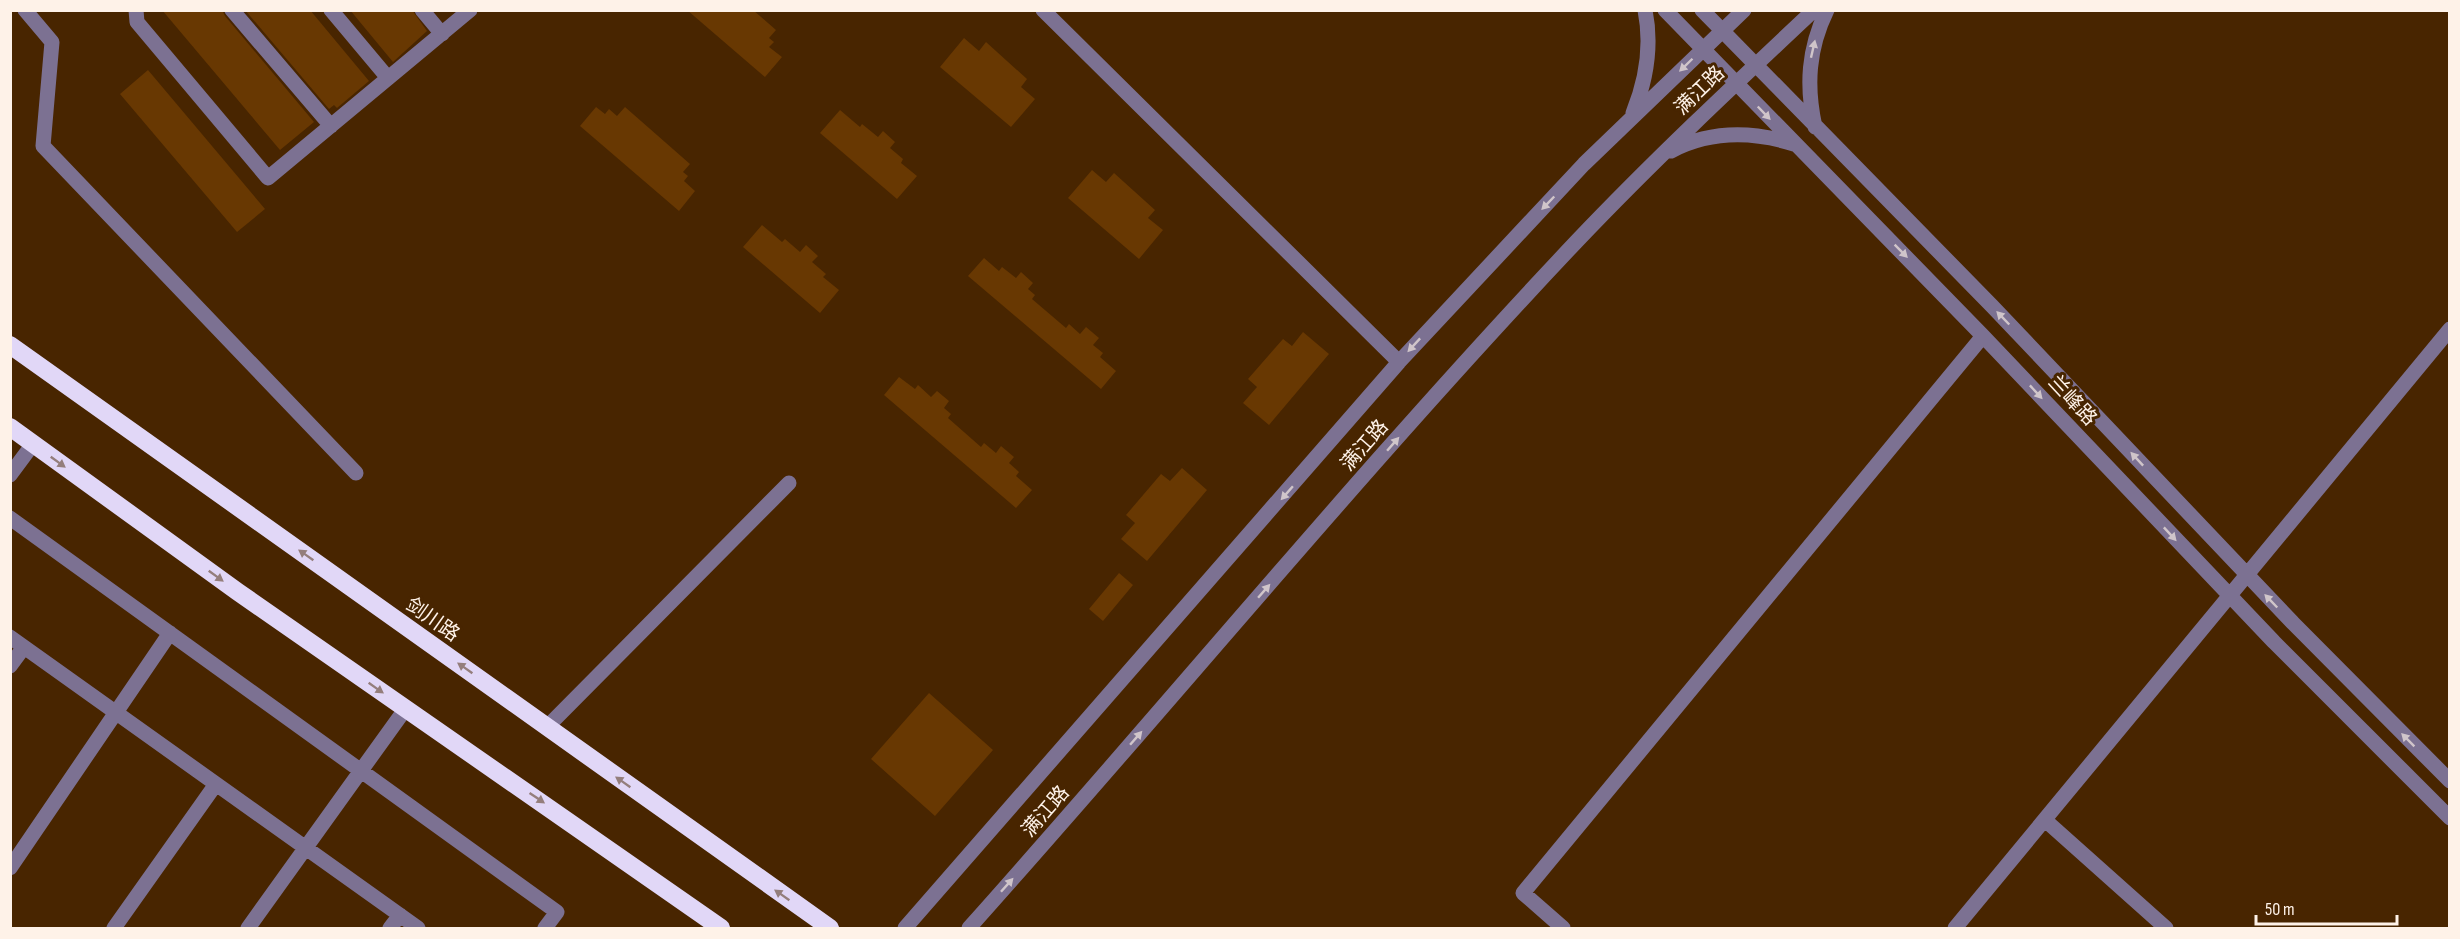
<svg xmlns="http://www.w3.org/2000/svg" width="2460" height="939" viewBox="0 0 2460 939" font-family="'Sofia Sans Condensed','Noto Sans SC',sans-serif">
<rect width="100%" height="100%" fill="#482500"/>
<path fill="#683802" d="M162,10H222L225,16L314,122L280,150Z
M245,10H310L369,81L337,108L334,105L329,109Z
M350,10H412L427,31L393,62Z
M687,10H753L776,30L769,38L774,42L769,47L782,57L765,77Z
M964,38L979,51L986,42L1027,79L1021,87L1035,99L1011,127L940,67Z
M148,70L265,209L237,232L120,94Z
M596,107L605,114L609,109L617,116L625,107L690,164L683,172L688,176L684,181L695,191L679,211L580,126Z
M840,110L860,127L862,124L878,137L883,131L895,142L890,148L903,159L901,163L917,176L897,199L820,133Z
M1092,170L1106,182L1114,173L1155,210L1148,218L1163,230L1139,259L1068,198Z
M762,225L782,242L785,239L800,252L806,245L818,256L812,262L826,274L823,277L839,290L820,313L743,247Z
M984,258L999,271L1002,267L1016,278L1021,272L1033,283L1028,289L1035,295L1032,299L1066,328L1069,324L1080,334L1086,327L1099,338L1093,345L1103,353L1100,357L1116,371L1101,389L968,276Z
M1303,332L1329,354L1269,425L1243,403L1257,387L1248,379L1283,339L1292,346Z
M899,377L915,389L918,385L931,397L937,391L949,401L944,408L951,414L948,418L981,447L984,443L996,453L1001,446L1014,457L1009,463L1019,472L1016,476L1032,490L1016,508L884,395Z
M1182,468L1207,490L1147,561L1121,539L1135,523L1126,515L1161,474L1170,481Z
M1119,573L1133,585L1103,621L1089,609Z
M929,693L993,750L935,816L871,759Z"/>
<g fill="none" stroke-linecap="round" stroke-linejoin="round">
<path stroke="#7c7192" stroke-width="15" d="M25,10L52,42L43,146L356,473
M136,10L137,22L268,178L470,10
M232,10L331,126
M331,10L388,78
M422,10L442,34
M1043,10L1399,362
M1665,10L1983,336L2274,642L2450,818
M1702,10L1992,306L2293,623L2450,781
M1633,113C1646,81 1652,45 1645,10
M1815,127C1806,86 1808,49 1827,10
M1671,151C1711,130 1752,131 1794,144
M10,475L33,444
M10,518L557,912L545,928
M10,637L418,928
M10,666L24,647
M547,727L789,483
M2045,820L2166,928
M10,868L170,633
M114,928L216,784
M248,928L406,708
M390,928L400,915
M905,928L1399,362L1584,164L1744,10
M969,928C1172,701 1366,464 1576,242C1652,162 1733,86 1814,10
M1563,928L1523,893L1983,336
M1955,928L2450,329"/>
<path stroke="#e1d7f7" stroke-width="18" d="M10,345L830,928
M10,427L238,592L721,928"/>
</g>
<defs><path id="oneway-solid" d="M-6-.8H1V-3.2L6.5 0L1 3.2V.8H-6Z" transform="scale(1.5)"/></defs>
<g fill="#d0c5ca">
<use href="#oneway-solid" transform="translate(1813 49) rotate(-77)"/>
<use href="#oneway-solid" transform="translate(1686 65) rotate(136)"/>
<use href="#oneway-solid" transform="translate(1764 113) rotate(46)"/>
<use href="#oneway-solid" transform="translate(1548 203) rotate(134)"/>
<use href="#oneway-solid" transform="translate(1901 251) rotate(45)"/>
<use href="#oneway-solid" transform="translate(2003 318) rotate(-134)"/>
<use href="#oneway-solid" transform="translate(1414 345) rotate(133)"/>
<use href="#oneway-solid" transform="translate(2036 392) rotate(47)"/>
<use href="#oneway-solid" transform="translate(1393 444) rotate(-49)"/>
<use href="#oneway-solid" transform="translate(2137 459) rotate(-133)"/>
<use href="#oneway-solid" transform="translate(1287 493) rotate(131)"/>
<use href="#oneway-solid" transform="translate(2170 534) rotate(47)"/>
<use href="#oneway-solid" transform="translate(1264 591) rotate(-49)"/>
<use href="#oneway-solid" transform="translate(2271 601) rotate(-134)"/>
<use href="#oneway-solid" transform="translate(1136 738) rotate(-49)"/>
<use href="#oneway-solid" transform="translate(2408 740) rotate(-135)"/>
<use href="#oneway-solid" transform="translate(1007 885) rotate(-48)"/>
</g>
<g fill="#947e7c">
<use href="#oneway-solid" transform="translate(58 462) rotate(36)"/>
<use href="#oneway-solid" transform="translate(306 555) rotate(-145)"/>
<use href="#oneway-solid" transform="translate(216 576) rotate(36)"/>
<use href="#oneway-solid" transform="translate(465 668) rotate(-145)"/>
<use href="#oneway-solid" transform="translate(376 688) rotate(35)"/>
<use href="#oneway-solid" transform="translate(623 782) rotate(-145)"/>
<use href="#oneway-solid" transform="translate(537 798) rotate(34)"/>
<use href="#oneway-solid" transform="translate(782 895) rotate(-145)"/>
</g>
<g text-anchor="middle" stroke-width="6" stroke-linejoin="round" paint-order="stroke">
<g font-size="20" fill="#fef2e8" stroke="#482500">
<text transform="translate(1699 90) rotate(-44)" y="7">满江路</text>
<text transform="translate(2073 400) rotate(47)" y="7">兰峰路</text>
<text transform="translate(1364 445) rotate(-49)" y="7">满江路</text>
<text transform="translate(433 619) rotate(35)" y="7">剑川路</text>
<text transform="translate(1045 811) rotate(-49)" y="7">满江路</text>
</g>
</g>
<rect width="2460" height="939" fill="none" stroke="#fef2e8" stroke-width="24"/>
<path d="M2256 915v9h141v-9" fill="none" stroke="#fef2e8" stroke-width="3"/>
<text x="2265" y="915" font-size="18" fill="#fef2e8" stroke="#482500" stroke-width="4.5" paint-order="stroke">50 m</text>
</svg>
